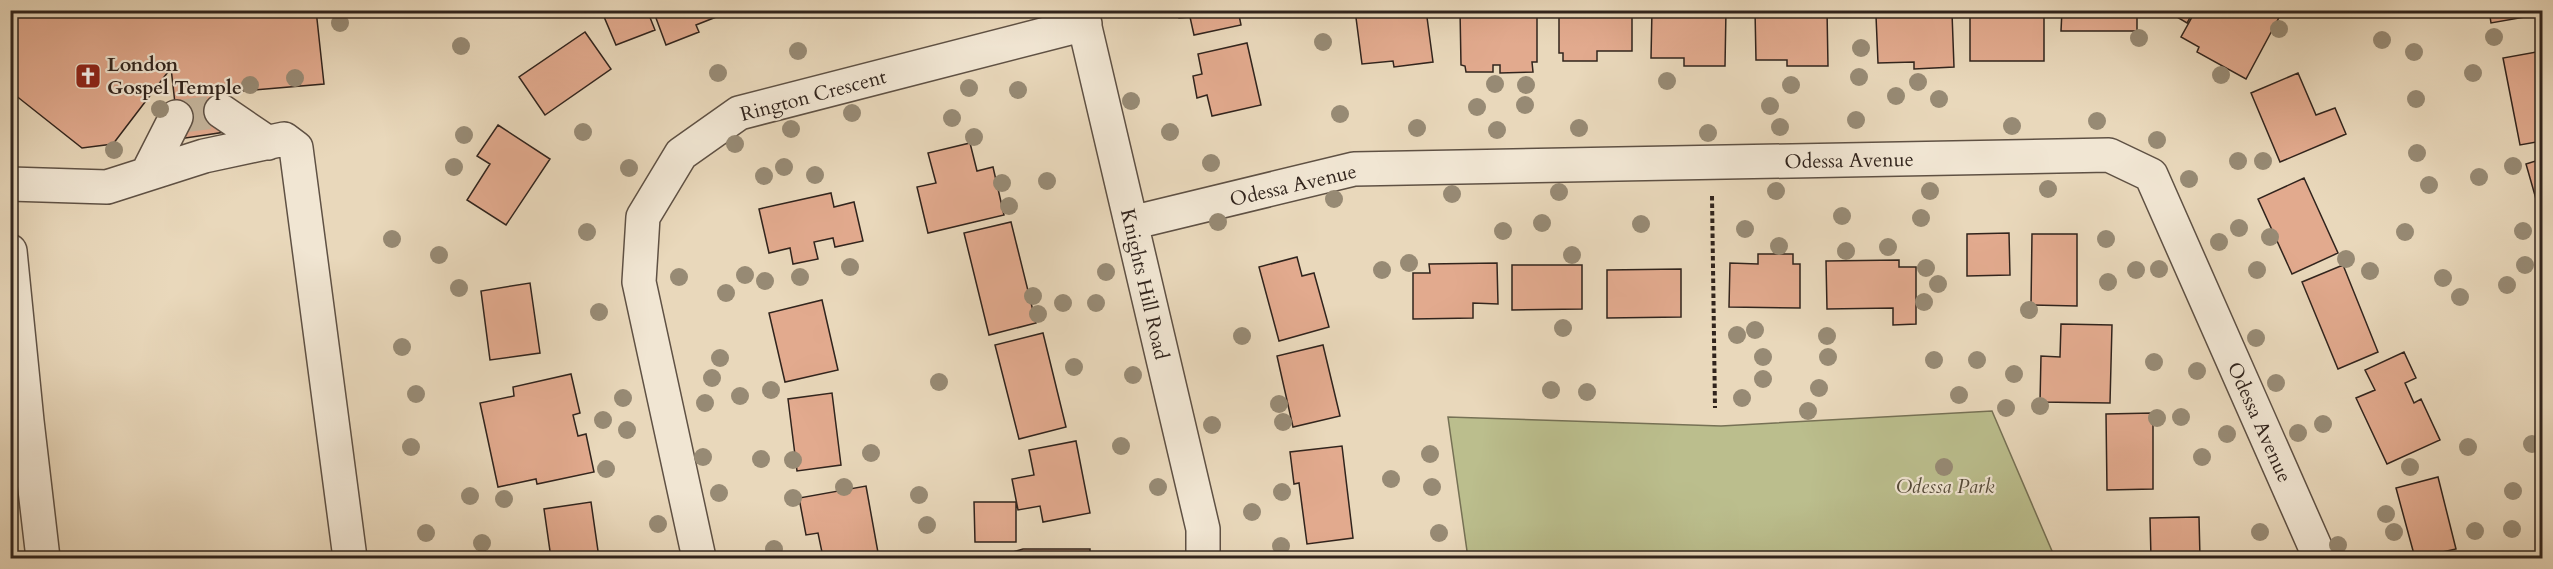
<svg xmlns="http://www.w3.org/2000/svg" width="2553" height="569" viewBox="0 0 2553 569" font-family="Cardo,serif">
<rect width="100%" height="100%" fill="#e9d8bb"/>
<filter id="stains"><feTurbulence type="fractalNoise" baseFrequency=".00333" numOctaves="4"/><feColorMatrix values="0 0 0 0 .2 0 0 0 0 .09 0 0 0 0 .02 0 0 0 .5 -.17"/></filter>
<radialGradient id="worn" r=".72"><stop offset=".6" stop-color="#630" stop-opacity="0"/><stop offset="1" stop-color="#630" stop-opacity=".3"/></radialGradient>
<path fill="#bbbe8d" stroke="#767155" stroke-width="1.5" d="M1992,411L2055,558H1468L1448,417L1721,426Z"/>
<path fill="#e2aa8e" stroke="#31241d" stroke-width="1.5" d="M10,10H316L324,84L219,93L225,132L179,139L171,68L113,144L82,148L10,91Z
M606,10H647L655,30L616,45L602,12Z
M653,10H734L696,25L699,32L666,45Z
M1177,10H1238L1241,25L1194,35L1190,17L1179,18Z
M1355,10H1426L1433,62L1394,67L1393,61L1362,64Z
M1460,10H1537V62H1532L1533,72L1500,73V65H1493V72H1466L1465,66L1461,65Z
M1559,10H1632V51H1597V61H1563V53H1559Z
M1652,10H1726L1725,66H1684V58H1651Z
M1755,10H1827L1828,66H1787V60H1756Z
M1970,10H2044V61H1970Z
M2062,10H2137V31H2061Z
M2165,10H2194L2187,23Z
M2196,10H2283L2246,79L2197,52L2199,47L2181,37Z
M2489,10H2542V14L2491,23Z
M1952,13L1954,67L1914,69V62L1878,63L1876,16Z
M585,32L611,69L545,115L519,77Z
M1247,43L1261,105L1212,116L1207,95L1197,98L1193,76L1202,74L1198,54Z
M2542,51V141L2520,145L2503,58Z
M2298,73L2316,115L2335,108L2346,134L2280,162L2251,93Z
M498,125L550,159L506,225L467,200L490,164L477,156Z
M970,143L977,171L993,167L1004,215L928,233L917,187L936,183L928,153Z
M2542,159V220L2526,164Z
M2304,178L2338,253L2292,274L2258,199Z
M831,193L834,207L854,202L863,241L835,247L833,238L814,242L818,259L793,264L790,248L769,253L759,209Z
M1011,222L1036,323L989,335L964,233Z
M2009,233L2010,275L1967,276V234Z
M2032,234H2077V306L2031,305Z
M1758,254H1793V264H1800V308L1729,307L1730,263L1758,264Z
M1297,257L1302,276L1314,273L1329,327L1279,341L1259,267Z
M1899,260V267H1916V324L1893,325V308L1827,309L1826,261Z
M1497,263L1498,304L1473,303V318L1413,319V273H1430L1429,264Z
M1512,265H1582V309L1512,310Z
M2343,265L2378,352L2338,369L2302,282Z
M1681,269V317L1607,318V270Z
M530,283L540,353L490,360L481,291Z
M822,300L838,370L785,382L769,313Z
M2061,324L2112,325L2110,403L2040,402L2041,356L2060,357Z
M1043,333L1066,427L1019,439L995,345Z
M1323,345L1340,416L1293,427L1277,356Z
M2404,352L2416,378L2405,383L2414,403L2421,399L2440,440L2387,464L2356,398L2375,390L2365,370Z
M571,374L580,413L573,415L578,436L586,434L594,472L537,484L536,479L498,487L480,403L514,396L513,387Z
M832,393L841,465L797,471L788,399Z
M2153,413V489L2107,490L2106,414Z
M1076,441L1090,513L1043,522L1040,506L1018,510L1012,479L1034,475L1029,450Z
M1342,446L1353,538L1307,544L1299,483L1294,484L1290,452Z
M2438,477L2456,549L2415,558L2396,488Z
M866,486L879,558H811L823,557L818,533L806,535L799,498Z
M591,502L599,558H551L544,509Z
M974,502H1016V542H975Z
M2199,517L2200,558H2151L2150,518Z
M1023,549H1090V558H991Z
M1357,553L1358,558L1310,557Z"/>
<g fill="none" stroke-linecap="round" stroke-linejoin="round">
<path stroke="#c4b49b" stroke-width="33" stroke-dasharray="33 16" stroke-linecap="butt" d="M176,117L221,111"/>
<defs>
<path id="minor" d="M1081,10L1203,529V558
M221,111L268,143
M147,174L176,117
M10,184L107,187L204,156L284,139L296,148L350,558
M1131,223L1354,169L2109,155L2151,175L2320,558
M10,251L27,421
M10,420L27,421L43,558
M699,558L639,282L643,217L681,154L739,113L1085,24"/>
</defs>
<use href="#minor" stroke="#5f5144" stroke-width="36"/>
<path stroke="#31241d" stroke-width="4" stroke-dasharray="4.5 3" stroke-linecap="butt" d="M1712,196L1715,408"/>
<use href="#minor" stroke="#f1e6d3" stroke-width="33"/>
</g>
<g fill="#978a74">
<circle cx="340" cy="23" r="9"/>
<circle cx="2279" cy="29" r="9"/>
<circle cx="2494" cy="37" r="9"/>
<circle cx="2139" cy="38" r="9"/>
<circle cx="2382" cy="40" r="9"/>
<circle cx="1323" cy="42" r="9"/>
<circle cx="461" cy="46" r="9"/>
<circle cx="1861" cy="48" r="9"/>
<circle cx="798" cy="51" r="9"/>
<circle cx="2414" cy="52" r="9"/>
<circle cx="718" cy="73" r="9"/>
<circle cx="2473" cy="73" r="9"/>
<circle cx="2221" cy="75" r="9"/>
<circle cx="1859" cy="77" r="9"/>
<circle cx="295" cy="78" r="9"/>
<circle cx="1667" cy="81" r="9"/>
<circle cx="1918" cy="82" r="9"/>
<circle cx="1495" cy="84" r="9"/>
<circle cx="250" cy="85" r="9"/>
<circle cx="1526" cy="85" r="9"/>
<circle cx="1791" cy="85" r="9"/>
<circle cx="969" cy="88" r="9"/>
<circle cx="1018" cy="90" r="9"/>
<circle cx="1896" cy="96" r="9"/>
<circle cx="1939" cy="99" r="9"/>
<circle cx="2416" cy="99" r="9"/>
<circle cx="1131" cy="101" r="9"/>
<circle cx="1525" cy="105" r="9"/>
<circle cx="1770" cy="106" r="9"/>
<circle cx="1477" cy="107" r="9"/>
<circle cx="160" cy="109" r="9"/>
<circle cx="852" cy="113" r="9"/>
<circle cx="1340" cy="114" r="9"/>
<circle cx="952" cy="118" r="9"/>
<circle cx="1856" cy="120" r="9"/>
<circle cx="2097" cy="121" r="9"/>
<circle cx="2012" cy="126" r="9"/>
<circle cx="1780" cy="127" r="9"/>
<circle cx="1417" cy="128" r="9"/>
<circle cx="1579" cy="128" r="9"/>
<circle cx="791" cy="129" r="9"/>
<circle cx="1497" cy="130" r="9"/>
<circle cx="583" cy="132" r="9"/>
<circle cx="1170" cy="132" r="9"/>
<circle cx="1708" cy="133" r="9"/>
<circle cx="464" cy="135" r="9"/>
<circle cx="974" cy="137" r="9"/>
<circle cx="2157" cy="140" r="9"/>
<circle cx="735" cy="144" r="9"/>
<circle cx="114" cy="150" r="9"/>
<circle cx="2417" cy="153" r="9"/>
<circle cx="2238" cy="161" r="9"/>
<circle cx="2263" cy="161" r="9"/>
<circle cx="1211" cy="163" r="9"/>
<circle cx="2513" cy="166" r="9"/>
<circle cx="454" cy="167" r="9"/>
<circle cx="784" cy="167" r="9"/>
<circle cx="629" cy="168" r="9"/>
<circle cx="815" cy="175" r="9"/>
<circle cx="764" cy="176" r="9"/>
<circle cx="2479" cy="177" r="9"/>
<circle cx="2189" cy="179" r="9"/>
<circle cx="1047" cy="181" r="9"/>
<circle cx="1002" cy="183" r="9"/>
<circle cx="2429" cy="185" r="9"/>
<circle cx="2048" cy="189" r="9"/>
<circle cx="1776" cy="191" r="9"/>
<circle cx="1930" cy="191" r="9"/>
<circle cx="1559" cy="192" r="9"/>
<circle cx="1452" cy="194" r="9"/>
<circle cx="1334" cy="199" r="9"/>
<circle cx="1009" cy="206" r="9"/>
<circle cx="1842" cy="216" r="9"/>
<circle cx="1921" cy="218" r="9"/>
<circle cx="1218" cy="222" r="9"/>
<circle cx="1542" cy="223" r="9"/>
<circle cx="1641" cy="224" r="9"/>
<circle cx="2239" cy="228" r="9"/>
<circle cx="1745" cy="229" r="9"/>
<circle cx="1503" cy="231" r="9"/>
<circle cx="2523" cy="231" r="9"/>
<circle cx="587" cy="232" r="9"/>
<circle cx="2405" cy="232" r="9"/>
<circle cx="2270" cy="237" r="9"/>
<circle cx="392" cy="239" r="9"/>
<circle cx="2106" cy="239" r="9"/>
<circle cx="2219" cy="242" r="9"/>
<circle cx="1779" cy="246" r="9"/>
<circle cx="1888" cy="247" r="9"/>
<circle cx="1846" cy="251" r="9"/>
<circle cx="439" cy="255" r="9"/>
<circle cx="1572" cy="255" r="9"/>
<circle cx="2346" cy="259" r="9"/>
<circle cx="1409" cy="263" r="9"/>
<circle cx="2525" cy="265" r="9"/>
<circle cx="850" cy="267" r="9"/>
<circle cx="1926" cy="268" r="9"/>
<circle cx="2159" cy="269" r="9"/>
<circle cx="1382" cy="270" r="9"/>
<circle cx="2136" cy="270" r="9"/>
<circle cx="2257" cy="270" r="9"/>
<circle cx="2370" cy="271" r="9"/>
<circle cx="1106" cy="272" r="9"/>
<circle cx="745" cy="275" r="9"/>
<circle cx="679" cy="277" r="9"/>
<circle cx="800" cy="277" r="9"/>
<circle cx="2443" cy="278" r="9"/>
<circle cx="765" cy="281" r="9"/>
<circle cx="2108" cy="282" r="9"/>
<circle cx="1938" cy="284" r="9"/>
<circle cx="2507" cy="285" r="9"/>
<circle cx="459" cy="288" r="9"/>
<circle cx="726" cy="293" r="9"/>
<circle cx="1033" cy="296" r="9"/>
<circle cx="2460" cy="297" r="9"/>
<circle cx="1924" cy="302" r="9"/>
<circle cx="1063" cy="303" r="9"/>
<circle cx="1096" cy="303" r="9"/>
<circle cx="2029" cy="310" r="9"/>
<circle cx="599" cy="312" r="9"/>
<circle cx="1038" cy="314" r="9"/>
<circle cx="1563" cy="328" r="9"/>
<circle cx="1755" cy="330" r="9"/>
<circle cx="1737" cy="335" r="9"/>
<circle cx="1242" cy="336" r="9"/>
<circle cx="1827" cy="336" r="9"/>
<circle cx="2256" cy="338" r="9"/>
<circle cx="402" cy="347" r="9"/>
<circle cx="1763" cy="357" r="9"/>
<circle cx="1828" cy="357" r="9"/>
<circle cx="720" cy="358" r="9"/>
<circle cx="1934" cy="360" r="9"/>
<circle cx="1977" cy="360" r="9"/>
<circle cx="2154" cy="362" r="9"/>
<circle cx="1074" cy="367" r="9"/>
<circle cx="2197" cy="371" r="9"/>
<circle cx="2014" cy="374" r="9"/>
<circle cx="1133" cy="375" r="9"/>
<circle cx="712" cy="378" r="9"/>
<circle cx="1763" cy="379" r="9"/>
<circle cx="939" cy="382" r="9"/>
<circle cx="2276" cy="383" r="9"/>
<circle cx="1819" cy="388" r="9"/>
<circle cx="771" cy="390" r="9"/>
<circle cx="1551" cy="390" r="9"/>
<circle cx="1587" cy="392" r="9"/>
<circle cx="416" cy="394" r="9"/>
<circle cx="1959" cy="395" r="9"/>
<circle cx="740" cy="396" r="9"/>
<circle cx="623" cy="398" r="9"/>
<circle cx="1742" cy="398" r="9"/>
<circle cx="705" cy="403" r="9"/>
<circle cx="1279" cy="404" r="9"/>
<circle cx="2040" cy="406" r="9"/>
<circle cx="2006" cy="408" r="9"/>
<circle cx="1808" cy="411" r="9"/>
<circle cx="2181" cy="417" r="9"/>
<circle cx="2157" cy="418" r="9"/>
<circle cx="603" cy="420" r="9"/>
<circle cx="1283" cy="422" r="9"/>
<circle cx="2323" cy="424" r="9"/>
<circle cx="1212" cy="425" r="9"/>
<circle cx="627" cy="430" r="9"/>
<circle cx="2298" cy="433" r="9"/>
<circle cx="2227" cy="434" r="9"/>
<circle cx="2532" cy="444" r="9"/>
<circle cx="1121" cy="446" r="9"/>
<circle cx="411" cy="447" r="9"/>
<circle cx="2468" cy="447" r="9"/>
<circle cx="871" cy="453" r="9"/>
<circle cx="1430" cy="454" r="9"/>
<circle cx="703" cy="457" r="9"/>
<circle cx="2202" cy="457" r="9"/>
<circle cx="761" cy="459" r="9"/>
<circle cx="793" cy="460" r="9"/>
<circle cx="1944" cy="467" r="9"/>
<circle cx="2410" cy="467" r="9"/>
<circle cx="606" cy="469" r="9"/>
<circle cx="1391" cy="479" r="9"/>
<circle cx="844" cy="487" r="9"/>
<circle cx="1158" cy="487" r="9"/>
<circle cx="1432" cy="487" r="9"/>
<circle cx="2513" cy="491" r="9"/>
<circle cx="1282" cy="492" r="9"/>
<circle cx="719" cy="493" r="9"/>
<circle cx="919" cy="495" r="9"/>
<circle cx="470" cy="496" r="9"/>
<circle cx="793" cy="498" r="9"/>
<circle cx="504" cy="499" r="9"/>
<circle cx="1252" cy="512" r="9"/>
<circle cx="2386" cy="514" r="9"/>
<circle cx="658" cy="524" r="9"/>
<circle cx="927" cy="525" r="9"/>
<circle cx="2512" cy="529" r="9"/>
<circle cx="2475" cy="531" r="9"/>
<circle cx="2260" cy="532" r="9"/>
<circle cx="2394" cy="532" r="9"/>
<circle cx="426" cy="533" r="9"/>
<circle cx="1439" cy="533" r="9"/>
<circle cx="482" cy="543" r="9"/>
<circle cx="2338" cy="545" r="9"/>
<circle cx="1281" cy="546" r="9"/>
<circle cx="774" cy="549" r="9"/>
</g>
<defs>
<symbol id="church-square" viewBox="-11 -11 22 22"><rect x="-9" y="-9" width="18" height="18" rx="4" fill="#8f2418" stroke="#f1e6d3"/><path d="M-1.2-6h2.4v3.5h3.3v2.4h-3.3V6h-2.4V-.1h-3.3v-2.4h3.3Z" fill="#fff"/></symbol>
</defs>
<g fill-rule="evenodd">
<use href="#church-square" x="73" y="61" width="30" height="30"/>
</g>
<g text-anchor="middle" stroke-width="4.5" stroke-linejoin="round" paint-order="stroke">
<g font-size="20" font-weight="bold" fill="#31241d" stroke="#f1e6d3" text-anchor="start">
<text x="107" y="71">London<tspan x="107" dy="23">Gospel Temple</tspan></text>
</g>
<g font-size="20" fill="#31241d" stroke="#f1e6d3">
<text transform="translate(813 95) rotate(-15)" y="7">Rington Crescent</text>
<text transform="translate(1849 160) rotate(-1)" y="7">Odessa Avenue</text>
<text transform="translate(1293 185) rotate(-13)" y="7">Odessa Avenue</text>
<text transform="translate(1145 284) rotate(77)" y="7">Knights Hill Road</text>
<text transform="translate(2260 422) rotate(66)" y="7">Odessa Avenue</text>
</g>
<g font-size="20" font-style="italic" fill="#544a39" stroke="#f1e6d3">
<text x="1945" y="493">Odessa Park</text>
</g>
</g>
<rect width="2553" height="569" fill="none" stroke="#e9d8bb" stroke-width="36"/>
<rect x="12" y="12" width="2529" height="545" fill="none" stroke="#31241d" stroke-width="3"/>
<rect x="18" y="18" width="2517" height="533" fill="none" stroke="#31241d" stroke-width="1.5"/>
<rect width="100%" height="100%" filter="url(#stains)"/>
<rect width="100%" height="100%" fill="url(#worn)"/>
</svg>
